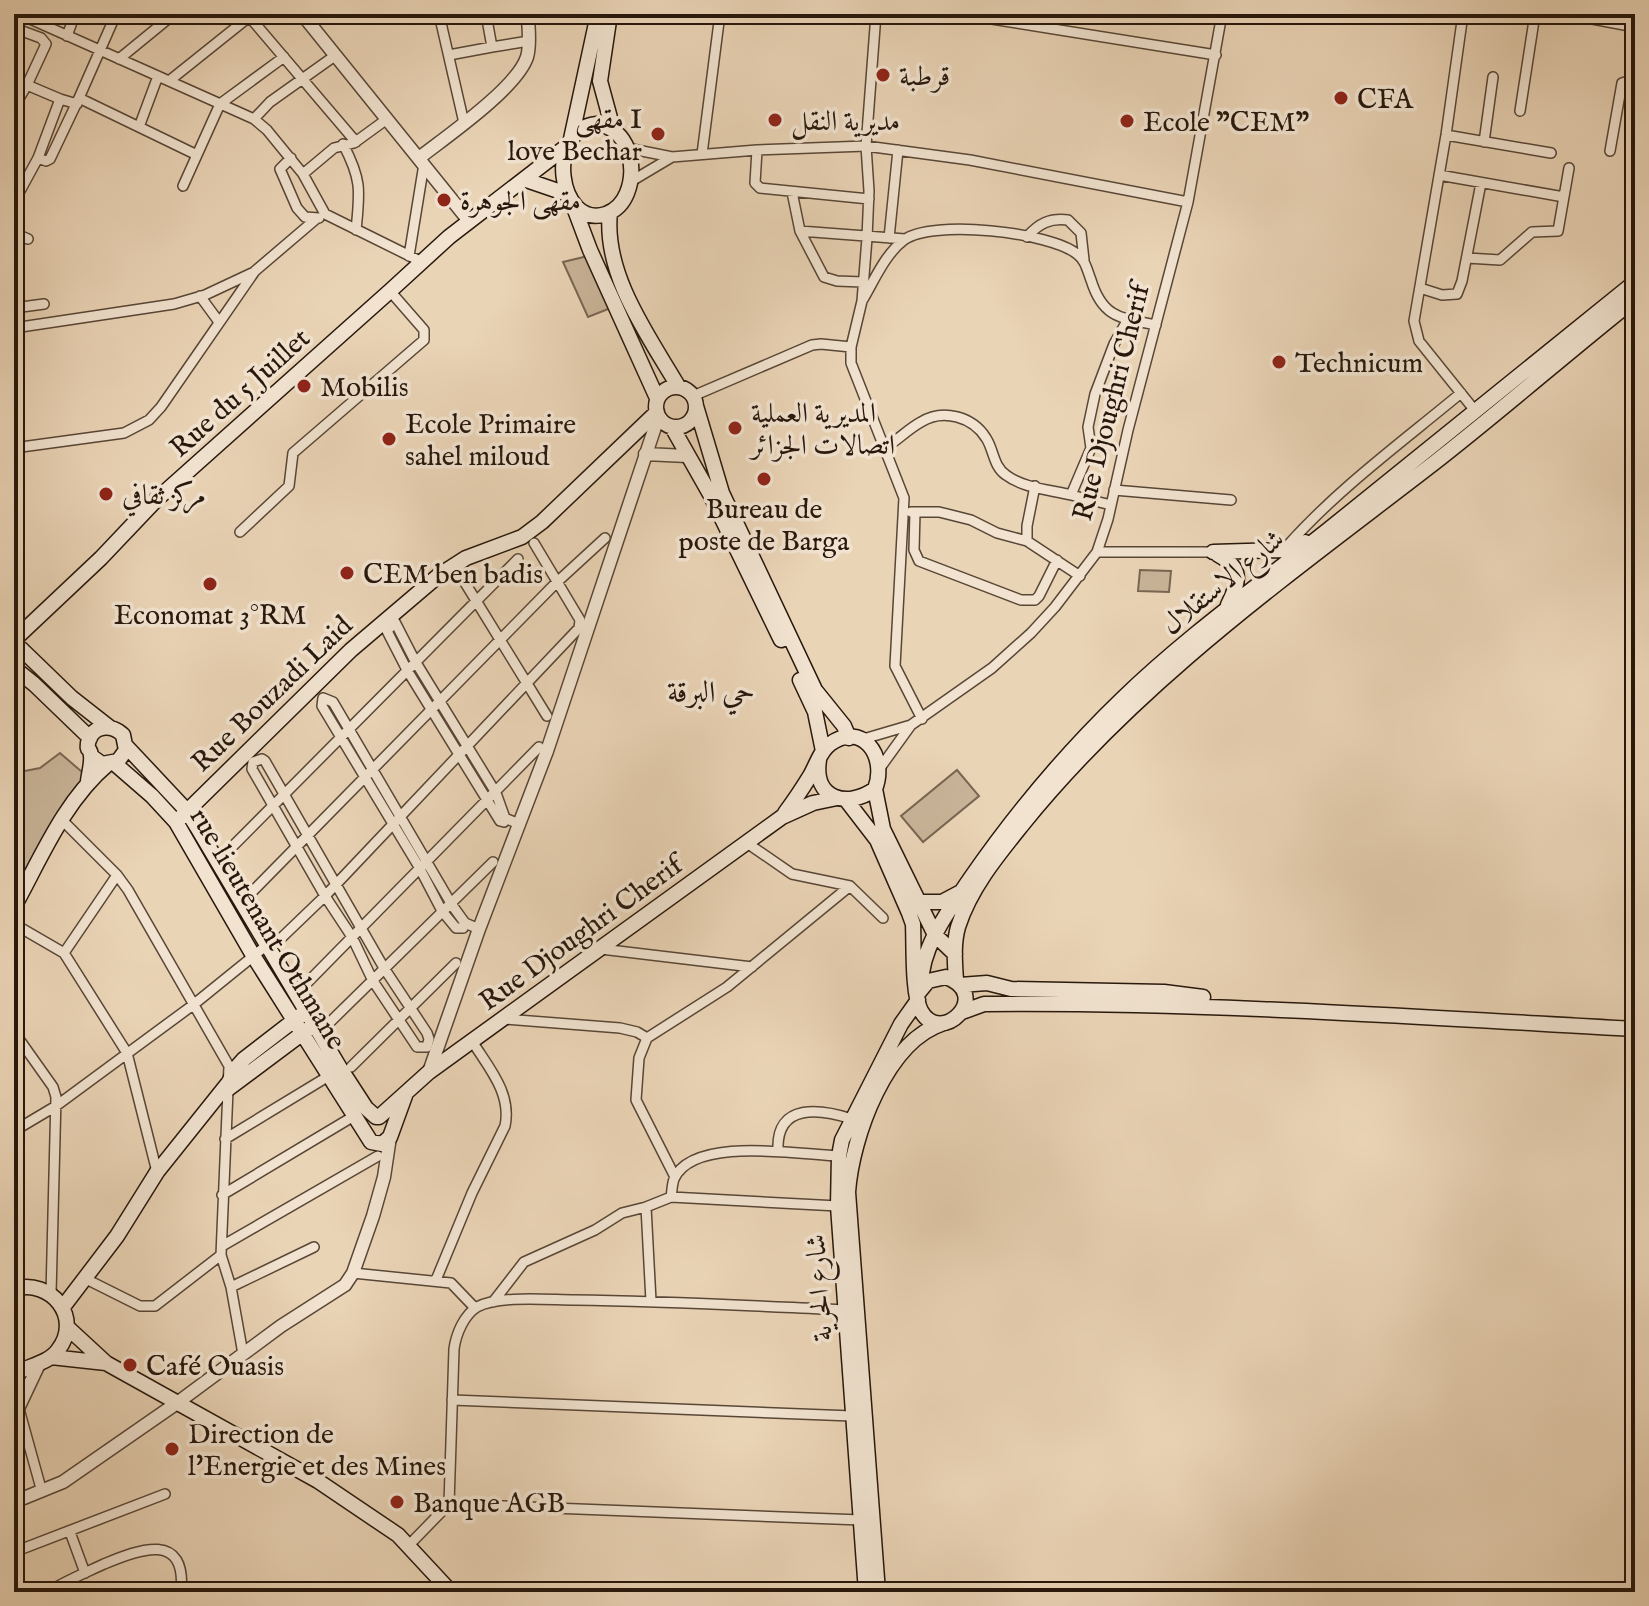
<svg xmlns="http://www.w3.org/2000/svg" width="1649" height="1606" viewBox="0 0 1649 1606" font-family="'IM FELL English',Amiri,serif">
<rect width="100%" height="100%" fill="#ead4b6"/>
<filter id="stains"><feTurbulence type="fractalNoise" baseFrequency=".0025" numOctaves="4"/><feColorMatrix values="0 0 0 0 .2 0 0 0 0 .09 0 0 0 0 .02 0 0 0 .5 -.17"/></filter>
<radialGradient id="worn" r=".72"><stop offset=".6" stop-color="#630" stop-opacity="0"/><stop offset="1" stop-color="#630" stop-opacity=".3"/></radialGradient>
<path fill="#c9b499" stroke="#786652" stroke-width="2" d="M592,255L616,306L588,317L563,262Z
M1140,570L1171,571L1169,592L1138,591Z
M60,753L82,772V780L14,899V773L40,768Z
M957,770L979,796L923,842L901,816Z"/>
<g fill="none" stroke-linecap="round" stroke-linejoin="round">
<defs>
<path id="minor" d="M19,14L254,119L267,130L303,174L325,214L420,261
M247,14L356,142
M439,14L464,123
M486,14L492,47L529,41
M960,14L1216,55
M1463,14L1446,135L1414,321L1419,341L1476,412
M1566,14L1635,27
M14,28L41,38L46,44L27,85
M67,36L75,14
M449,55L492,47
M119,59L174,14
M169,81L249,17
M79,98L116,14
M14,107L27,85L60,99
M1520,111L1535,14
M254,119L270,102L336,55
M139,127L158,76
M1446,135L1551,153
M1484,142L1493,77
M343,144C362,180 360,191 356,230
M627,148L672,157L757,150L866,146L970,160L1188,202
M757,150L755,183L760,188L869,199
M1610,151L1622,83L1635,79
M702,154L720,14
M38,158L46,161L50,159L79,98L197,155
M291,158L280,169L297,208L305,217L319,218
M303,174L334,148L354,143L387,119
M1439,175L1564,197
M630,182L672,157
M183,186L220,104L284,57
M792,192L800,231L905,239
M14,202L38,158L60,99L77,104
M800,231L824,277L837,281L863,282
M14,233L28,239
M1027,237C1039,223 1050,218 1068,220L1081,233L1084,260
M889,238L898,150
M409,256L424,164
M1467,258L1500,260L1532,232L1558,231L1569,168
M1420,288L1442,295L1457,294L1462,281L1481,183
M200,296L219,322
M862,301C874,281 885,254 904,240C932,219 1050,232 1077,254C1086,261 1087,270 1091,280C1103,319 1122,318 1156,325
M14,308L44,304
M14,328L174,304L205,295L252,273
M851,347L862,301L867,238L869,191L866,146L876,14
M693,396L812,345L821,344L851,347V363L904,498L895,666L922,719
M886,447C898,440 908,429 921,422C943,408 973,417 986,438C994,450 993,466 1006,475C1023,488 1051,490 1071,495
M14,448L124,433L149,420L161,407L255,271L316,219
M1114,490L1231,500
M1111,505L1071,495L1091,448L1088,427L1095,394L1114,344L1127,321
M911,512H939L971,520L997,533L1027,541L1080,576
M915,512L914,550L919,561L1021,600H1035L1039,596L1057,560
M240,532L289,486L293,453L424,340V330L390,291
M1027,541V526L1035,486
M1288,545C1339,488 1402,442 1461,393
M1097,552H1213
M459,573L547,716
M860,740L911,725L992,668L1031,633L1055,607L1097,552L1108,519L1128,430L1188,202L1222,14
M262,759L265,761L384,968L427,1033L429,1039L427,1047H417L373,981L352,937L325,896L252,769L253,762Z
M880,768L911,725
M505,818L496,793L415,661L395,622L387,631L407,670L500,821L504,822L505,818L519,824
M62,820L117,875L128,890L229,1066L221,1255
M747,843L792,874L850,886L883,918
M223,856L518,559
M247,897L556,583L605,538
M465,923L463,928H456L442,911L419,867L322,706L323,698L333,702L452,905L465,923L479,929
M14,924L64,953L127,1053L157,1172
M275,944L325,896L579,628L580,620L534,543
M601,949L752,967
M64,953L117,875
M302,988L539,747
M505,1019L620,1028L637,1032L647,1038
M323,1029L493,862
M14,1032L53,1087L56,1097L51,1294
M351,1067L456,963
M14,1131L56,1106L193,1005L267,945
M225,1139L332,1074
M778,1150C776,1102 821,1109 852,1119
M675,1177L636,1100L639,1058L647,1038L727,987L850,886
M222,1195L354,1116
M671,1197C672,1192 672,1184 674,1179C693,1135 802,1155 839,1156
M646,1207L651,1301
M222,1246L378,1156
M353,1273L451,1283L475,1308
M86,1279L140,1306H155L221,1255L231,1287L314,1247
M436,1280L472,1193L505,1126C512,1093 488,1067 472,1041
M231,1287L243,1354
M493,1302L524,1262L595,1230L622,1213L646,1207L671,1197L838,1206
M452,1400L852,1416
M19,1409L42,1492
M449,1504L454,1349C456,1334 464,1315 477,1307C500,1295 549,1300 575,1300C666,1301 756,1306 846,1310
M70,1532L85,1573
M409,1545L449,1504L861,1520
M14,1552L165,1494
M48,1592C65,1581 85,1573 104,1564C139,1549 187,1531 181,1592"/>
<path id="tertiary" d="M302,14L469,221
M419,158C446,137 517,88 527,57C531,44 528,27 528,14
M645,454L687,456
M429,1072L479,929L547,751L658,418
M14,1417L40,1362
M14,1502L63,1482L177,1403L281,1326L345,1285L353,1273L373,1216L384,1177L390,1137"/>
<path id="secondary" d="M610,14L600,81L613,129
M597,124C628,128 638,166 627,193C623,203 617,210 606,214C558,230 544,129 597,124Z
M571,139L598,14
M526,180L567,194
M572,202L590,250L657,398
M610,212C603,274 648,335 678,386
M656 407a20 20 0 1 1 40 0a20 20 0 1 1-40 0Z
M696,406L722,493L815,690L844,726L849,738
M672,427L710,494L781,640
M1213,552L1283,550L1305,542
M1217,554C1243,568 1240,581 1228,605
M14,640L101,558L157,499L390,291L449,237L567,146
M14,642L72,698L109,727
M14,668L34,684L90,738
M800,680L815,712L823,751
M126,746L187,811L197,827L340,1068L366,1108L376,1117
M114,763L152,796L176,822L254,957L371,1142L382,1144L390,1137L406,1093
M88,781C89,773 92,763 91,755C89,745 87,753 88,743C92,724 112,724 123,735L126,750L118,761L102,764L91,756
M875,789L883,829L935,935L955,954
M847,801L877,840L909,913L913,924C914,944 912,994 921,1011C941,1047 994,995 946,977L928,981L919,992
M785,813C794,801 802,789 810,776C816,766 820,751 830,744C861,721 888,755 875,789C847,809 813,799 819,760
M176,822L351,650L438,576L466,558L522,537L542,522L657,412
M919,902H942L959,893
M14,907C41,858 64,801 108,764
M956,981C955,963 953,945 958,927C970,889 997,856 1022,825C1137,682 1289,575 1434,463C1502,410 1567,353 1635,299
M960,985L987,983L1011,989L1164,992L1203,997
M921,987C920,948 949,910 970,879C1015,814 1065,754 1122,699C1186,637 1259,585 1328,530C1431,448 1533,365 1635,282
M962,1012L984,1004C1201,1002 1418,1017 1635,1029
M228,1089L307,1030
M379,1117L429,1072L782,817L813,803L837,798
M14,1289C51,1278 83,1318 58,1350C49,1363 28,1366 14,1374
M63,1307L117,1236L157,1172L229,1082L236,1068L244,1059L301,1015
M67,1327L106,1363L318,1481L398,1535L451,1592
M51,1357L106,1363
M866,1592L838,1206L839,1156L842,1140L901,1024L918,1000
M878,1592L848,1192C852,1137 886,1041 944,1023"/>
</defs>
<use href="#minor" stroke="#584636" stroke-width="12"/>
<use href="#tertiary" stroke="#584636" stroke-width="15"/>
<use href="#secondary" stroke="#27170c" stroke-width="17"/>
<use href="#minor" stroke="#f1e3d0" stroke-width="9"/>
<use href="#tertiary" stroke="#f1e3d0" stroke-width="12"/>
<use href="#secondary" stroke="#f1e3d0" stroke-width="14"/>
</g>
<g fill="#8f2418" stroke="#f1e3d0" stroke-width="3">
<circle cx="883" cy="75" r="8"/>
<circle cx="1341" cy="98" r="8"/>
<circle cx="775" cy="120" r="8"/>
<circle cx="1127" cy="121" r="8"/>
<circle cx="658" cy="134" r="8"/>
<circle cx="444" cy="200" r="8"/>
<circle cx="1279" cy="362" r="8"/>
<circle cx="304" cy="386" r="8"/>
<circle cx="735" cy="428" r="8"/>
<circle cx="389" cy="439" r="8"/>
<circle cx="764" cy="479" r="8"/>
<circle cx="106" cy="494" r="8"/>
<circle cx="347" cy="573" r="8"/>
<circle cx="210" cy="584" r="8"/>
<circle cx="130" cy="1365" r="8"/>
<circle cx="172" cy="1449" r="8"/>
<circle cx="397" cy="1502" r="8"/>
</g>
<g text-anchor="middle" stroke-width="7" stroke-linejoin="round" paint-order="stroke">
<g font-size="28" fill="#27170c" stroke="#f1e3d0" text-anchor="start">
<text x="899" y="85">قرطبة</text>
<text x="1357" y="108">CFA</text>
<text x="642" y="128" text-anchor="end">مقهى I<tspan x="642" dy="32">love Bechar</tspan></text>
<text x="791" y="130">مديرية النقل</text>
<text x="1143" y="131">Ecole "CEM"</text>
<text x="460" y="210">مقهى الجوهرة</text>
<text x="1295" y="372">Technicum</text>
<text x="320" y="396">Mobilis</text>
<text x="751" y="422">المديرية العملية<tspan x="751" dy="32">اتصالات الجزائر</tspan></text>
<text x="405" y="433">Ecole Primaire<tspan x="405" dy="32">sahel miloud</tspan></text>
<text x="122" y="504">مركز ثقافي</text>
<text x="764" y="518" text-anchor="middle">Bureau de<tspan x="764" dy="32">poste de Barga</tspan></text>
<text x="363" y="583">CEM ben badis</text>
<text x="210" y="624" text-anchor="middle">Economat 3°RM</text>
<text x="146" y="1375">Café Ouasis</text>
<text x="188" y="1443">Direction de<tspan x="188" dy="32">l'Energie et des Mines</tspan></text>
<text x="413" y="1512">Banque AGB</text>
</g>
<g font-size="28" fill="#27170c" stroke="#f1e3d0">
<text transform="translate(239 392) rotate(-42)" y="10">Rue du 5 Juillet</text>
<text transform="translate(1110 402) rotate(-76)" y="10">Rue Djoughri Cherif</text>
<text transform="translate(1222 581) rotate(-39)" y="10">شارع الاستقلال</text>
<text transform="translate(271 693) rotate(-44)" y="10">Rue Bouzadi Laid</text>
<text transform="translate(269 928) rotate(59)" y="10">rue lieutenant Othmane</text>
<text transform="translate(580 932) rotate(-36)" y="10">Rue Djoughri Cherif</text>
<text transform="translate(818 1288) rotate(-94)" y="10">شارع الحرية</text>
</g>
<g font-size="30" fill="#27170c" stroke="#f1e3d0">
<text x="711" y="702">حي البرقة</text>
</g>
</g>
<rect width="1649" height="1606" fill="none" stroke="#ead4b6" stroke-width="48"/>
<rect x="16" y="16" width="1617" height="1574" fill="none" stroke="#27170c" stroke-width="4"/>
<rect x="24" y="24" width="1601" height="1558" fill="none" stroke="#27170c" stroke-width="2"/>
<rect width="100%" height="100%" filter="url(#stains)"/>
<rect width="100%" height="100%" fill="url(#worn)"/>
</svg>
